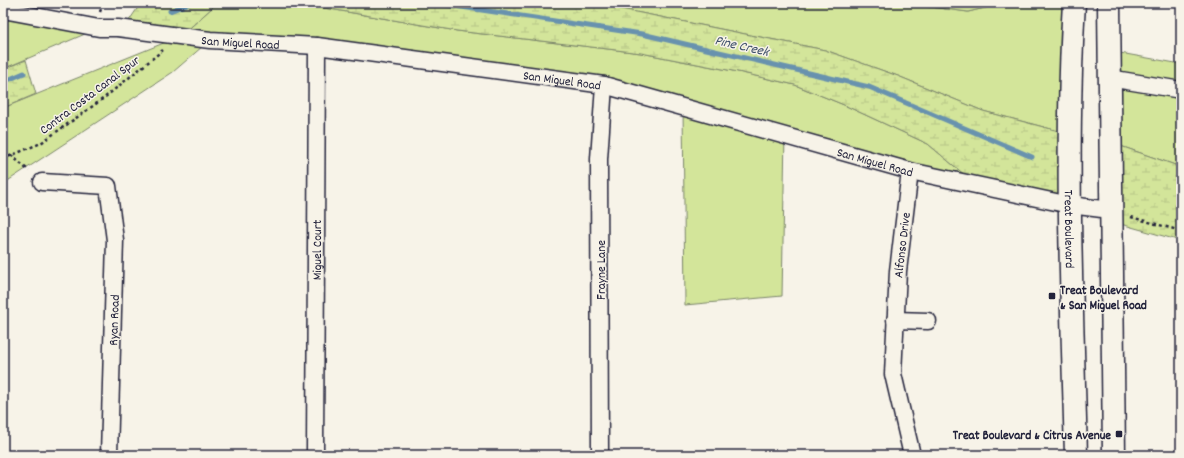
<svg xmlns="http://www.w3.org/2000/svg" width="1184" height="458" viewBox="0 0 1184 458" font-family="Dekko,sans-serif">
<defs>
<pattern id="forest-firs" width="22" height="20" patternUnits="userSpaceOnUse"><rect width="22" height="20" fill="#d3e59a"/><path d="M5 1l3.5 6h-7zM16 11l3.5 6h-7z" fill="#b5c486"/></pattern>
<pattern id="wetland-marsh" width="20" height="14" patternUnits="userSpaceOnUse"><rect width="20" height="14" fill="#d3e59a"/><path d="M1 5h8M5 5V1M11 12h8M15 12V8" fill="none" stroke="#b5c486"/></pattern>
</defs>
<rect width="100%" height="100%" fill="#f7f3e8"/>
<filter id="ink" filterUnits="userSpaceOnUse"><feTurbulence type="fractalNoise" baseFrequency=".025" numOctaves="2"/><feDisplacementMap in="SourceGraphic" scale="8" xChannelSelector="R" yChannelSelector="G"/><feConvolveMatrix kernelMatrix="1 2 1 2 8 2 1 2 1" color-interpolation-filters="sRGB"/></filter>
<g filter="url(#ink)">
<path fill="#d3e59a" stroke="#7a846a" d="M242,3H295L457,31L641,53L738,72L795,85L844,105L928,144L978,186L785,134L782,296L685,305L683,106L604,85L210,40L173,72L3,184V108L181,36L215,5Z
M591,3H901L968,12L1006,3H1074L1070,134L983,111L898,76L825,50Z
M3,10L99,28L3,69Z
M1109,51L1181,64V167L1109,142Z"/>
<path fill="url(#forest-firs)" stroke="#7a846a" d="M901,3H1006L968,12Z"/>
<path fill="url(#wetland-marsh)" stroke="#7a846a" d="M141,3H242L215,5L181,36L122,31Z
M295,3H591L825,50L898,76L983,111L1070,134V205L978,186L928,144L844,105L795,85L738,72L641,53L457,31Z
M26,60L36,94L3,108V69Z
M1109,142L1181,167V241L1110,221Z"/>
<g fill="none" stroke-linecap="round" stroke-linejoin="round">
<path stroke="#6892ae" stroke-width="5" d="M434,3L642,34L869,87L1032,157
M170,11L190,3
M3,82L24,73"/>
<defs>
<g id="minor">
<path id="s1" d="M3,10L99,28H118L210,40L317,46L604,85L910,171L1070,205L1110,210"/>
<path d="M1109,78L1181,90"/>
<path d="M910,171L898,271L893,374L912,455"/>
<path d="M42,182L108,186L115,240L109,455"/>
<path d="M895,320L928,321"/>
<path id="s2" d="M315,455L317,46"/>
<path d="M600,455L599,159L604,85"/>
</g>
<g id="secondary">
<path id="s3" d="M1074,3C1065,153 1072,305 1076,455"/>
<path d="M1109,3L1114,455"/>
</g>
</defs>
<use href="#minor" stroke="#22223b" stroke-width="19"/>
<use href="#secondary" stroke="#22223b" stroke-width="25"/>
<path stroke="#22223b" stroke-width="2.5" stroke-dasharray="3 3" stroke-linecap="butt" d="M100,12L103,3
M11,155L29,171
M3,159L41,143L104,98L163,50
M1131,217L1181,231"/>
<use href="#minor" stroke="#f7f3e8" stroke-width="16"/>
<use href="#secondary" stroke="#f7f3e8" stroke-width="22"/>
</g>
</g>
<g fill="#22223b" stroke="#f7f3e8" stroke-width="1.5">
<rect x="1048" y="292" width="8" height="8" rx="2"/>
<rect x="1115" y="430" width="8" height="8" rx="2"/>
</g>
<g text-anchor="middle" stroke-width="3" stroke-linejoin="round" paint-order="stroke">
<g font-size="13" fill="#22223b" stroke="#f7f3e8">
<text dy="5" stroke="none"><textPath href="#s1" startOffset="240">San Miguel Road</textPath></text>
<text dy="5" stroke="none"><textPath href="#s1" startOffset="564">San Miguel Road</textPath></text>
<text transform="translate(89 94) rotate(-37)" y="5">Contra Costa Canal Spur</text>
<text dy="5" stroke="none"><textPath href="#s1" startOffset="888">San Miguel Road</textPath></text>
<text dy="5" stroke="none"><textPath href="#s3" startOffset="226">Treat Boulevard</textPath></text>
<text transform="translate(901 245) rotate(-83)" y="5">Alfonso Drive</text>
<text dy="5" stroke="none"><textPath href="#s2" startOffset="205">Miguel Court</textPath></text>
<text transform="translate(600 270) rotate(-90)" y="5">Frayne Lane</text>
<text transform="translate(113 320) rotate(-88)" y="5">Ryan Road</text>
</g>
<g font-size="13" font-weight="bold" fill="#22223b" stroke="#f7f3e8" text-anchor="start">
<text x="1060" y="294">Treat Boulevard<tspan x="1060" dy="15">&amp; San Miguel Road</tspan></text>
<text x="1111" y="439" text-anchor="end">Treat Boulevard &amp; Citrus Avenue</text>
</g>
<g font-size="14" font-style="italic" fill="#3f506b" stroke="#f7f3e8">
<text transform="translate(742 45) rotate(13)" y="5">Pine Creek</text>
</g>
</g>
<rect width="1184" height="458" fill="none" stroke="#f7f3e8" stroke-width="16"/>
<rect x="8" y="8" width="1168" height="442" fill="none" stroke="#22223b" stroke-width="1.5" filter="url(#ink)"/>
</svg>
